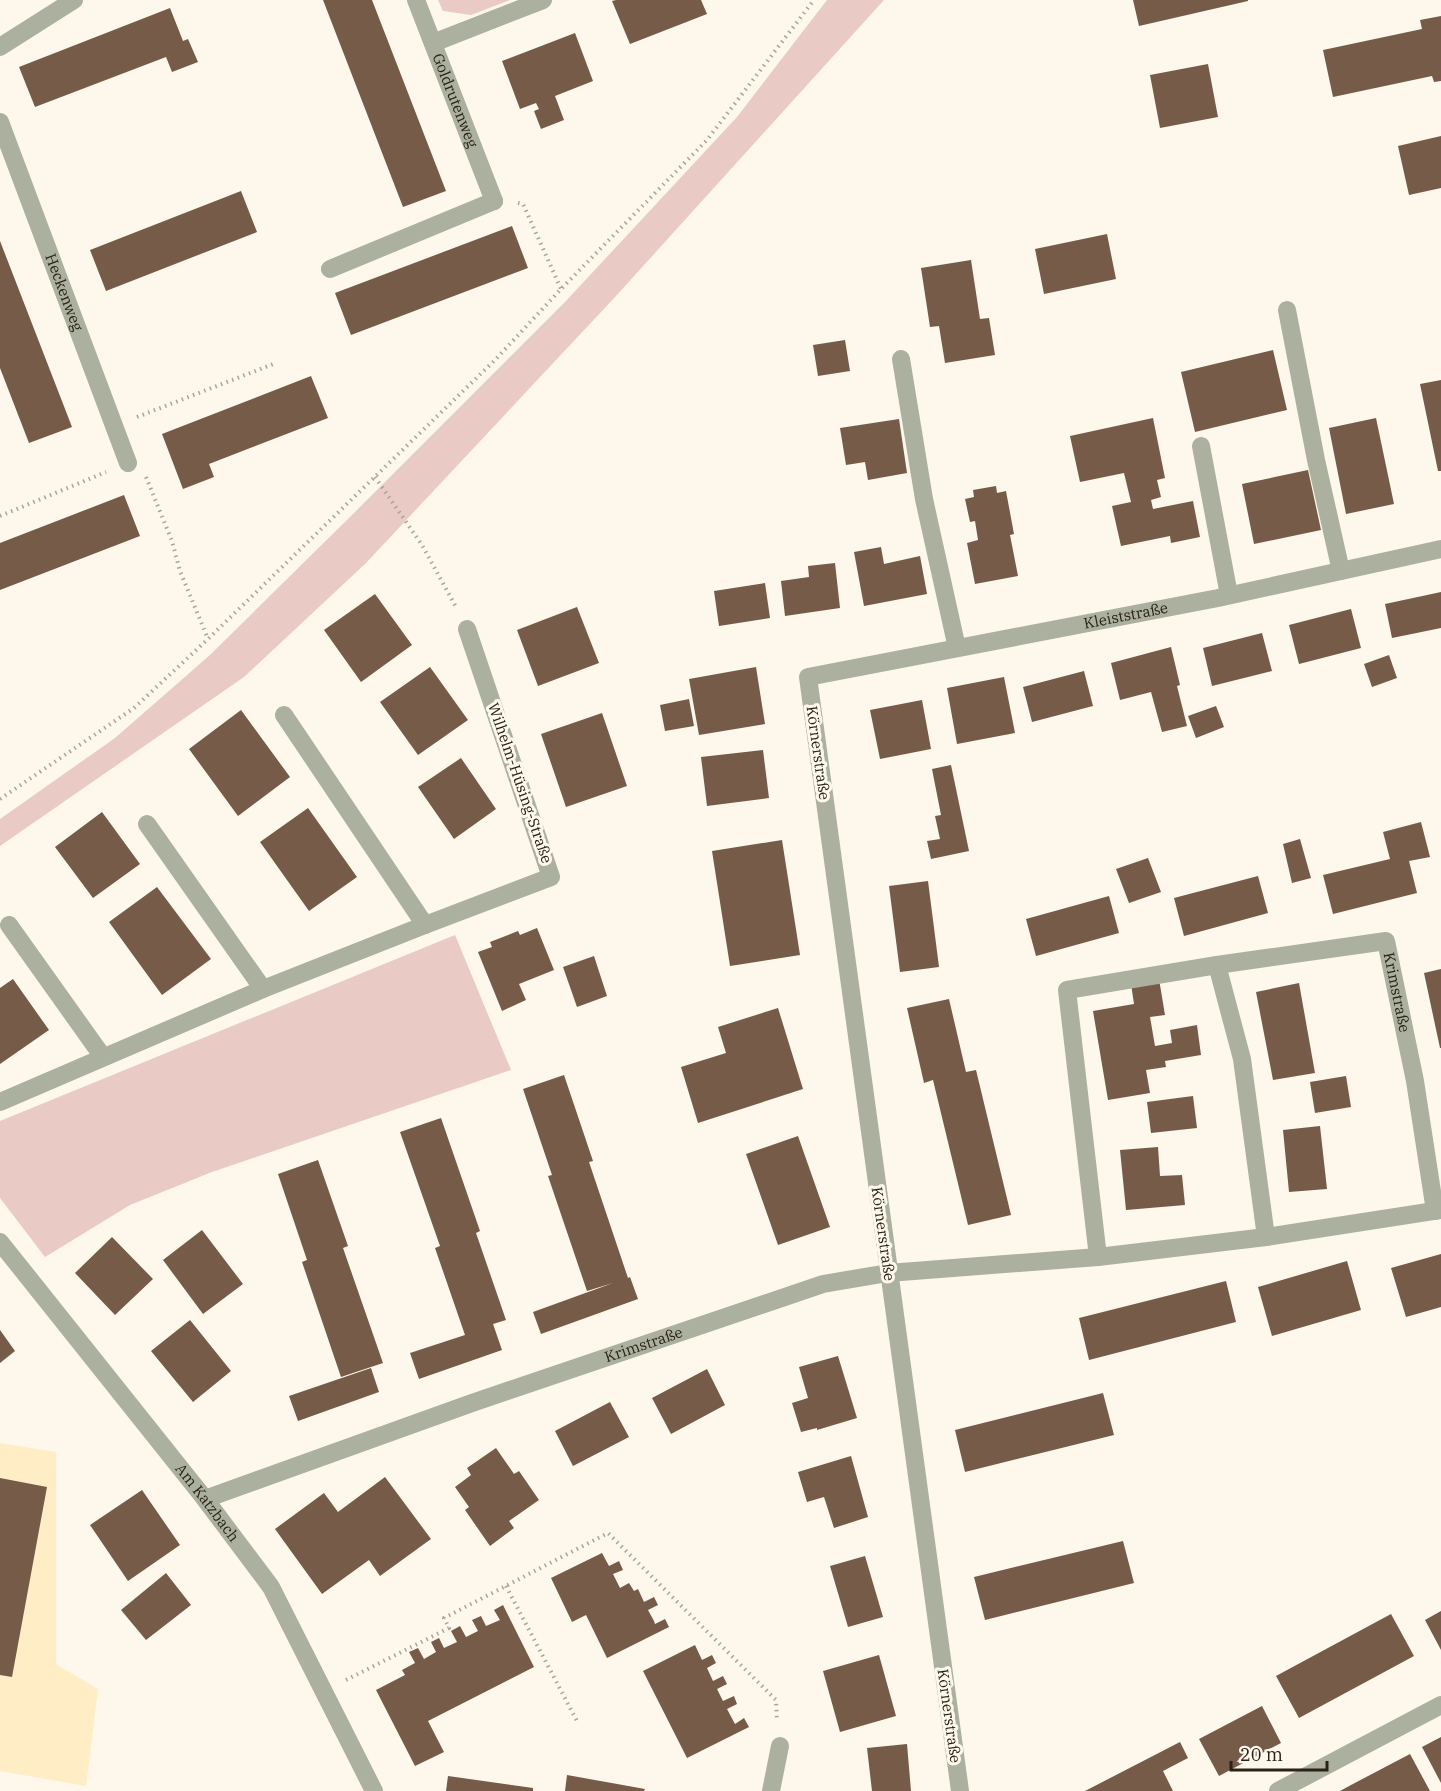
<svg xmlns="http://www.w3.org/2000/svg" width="1441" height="1791" viewBox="0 0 1441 1791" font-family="'IBM Plex Serif',serif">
<rect width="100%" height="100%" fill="#fdf8eb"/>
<path fill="#ffedc5" d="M0,1443L56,1452V1664L98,1689L86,1786L0,1771Z"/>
<path fill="#eacac4" d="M438,0H510L471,15L443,11Z
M827,0H884L616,296L366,563L244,677L0,846V819L115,738L210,655L354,513L565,302L737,117Z
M455,935L511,1070L212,1172L130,1205L45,1257L0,1198V1121Z"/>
<path fill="#755b48" d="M323,0H372L446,191L403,207Z
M616,0H701L707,14L630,44L612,1Z
M1133,0H1248V1L1139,26Z
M170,8L183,41L188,39L198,62L172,72L166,57L35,107L19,67Z
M1441,16V81L1434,82L1432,76L1333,97L1323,50L1422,29L1420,20Z
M575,33L593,81L555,96L564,120L541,129L534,111L539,109L536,103L520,109L502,61Z
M1208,64L1218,117L1160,128L1150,75Z
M1441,136V188L1409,195L1398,146Z
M241,191L257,232L106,291L90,250Z
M512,226L528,268L351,335L335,293Z
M1107,234L1116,279L1044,294L1035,249Z
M0,241L72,427L29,443L0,368Z
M971,260L980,319L989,318L995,355L945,363L939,326L930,327L921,268Z
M845,340L850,371L818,376L813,345Z
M1273,350L1287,410L1195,432L1181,372Z
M311,376L328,418L209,464L214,477L183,489L162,434Z
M1441,380V471H1438L1420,384Z
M1153,418L1165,478L1157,480L1161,497L1151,500L1153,509L1193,501L1200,537L1171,543L1170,536L1121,546L1112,506L1131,502L1124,473L1080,482L1070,436Z
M1376,418L1394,504L1346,514L1329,428Z
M899,419L907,473L868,480L865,462L846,465L840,428Z
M1308,470L1321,530L1254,544L1242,484Z
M996,486L997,493L1006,491L1014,534L1010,535L1018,576L975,584L967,543L978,540L975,521L970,522L965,499L974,497L973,490Z
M124,495L140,536L0,590V543Z
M881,547L884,564L920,556L927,594L864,606L854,552Z
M835,563L840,608L785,616L781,581L809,577L808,566Z
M765,583L770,618L719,626L714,591Z
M1441,592V628L1392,638L1385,604Z
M375,594L412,645L361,682L324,630Z
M577,607L599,663L538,686L517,630Z
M1351,609L1361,648L1299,664L1289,625Z
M1262,633L1272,671L1212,686L1203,648Z
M1171,647L1180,685L1177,686L1187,726L1162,732L1151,692L1120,700L1111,663Z
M1389,655L1397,678L1372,687L1364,664Z
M430,667L468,720L418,755L380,702Z
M756,667L765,724L699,735L689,679Z
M1084,671L1093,706L1032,722L1023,687Z
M1004,677L1015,733L957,744L947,688Z
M689,699L694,726L665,731L660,705Z
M922,700L931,749L880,759L870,710Z
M1216,706L1224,727L1196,738L1188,716Z
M241,710L290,777L238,816L189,749Z
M602,713L627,786L566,807L541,734Z
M763,750L769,798L707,806L701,757Z
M461,758L496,809L454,839L418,787Z
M951,765L969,851L931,859L927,841L940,839L935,816L941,815L932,769Z
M308,808L357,877L309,911L260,842Z
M102,812L140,864L93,898L55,847Z
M1421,822L1430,857L1409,861L1417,893L1333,914L1323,875L1390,859L1383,832Z
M1300,839L1311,878L1292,883L1283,844Z
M782,840L800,955L730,966L712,851Z
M1148,858L1161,892L1129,903L1116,869Z
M1258,876L1268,913L1184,936L1174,898Z
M928,881L939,967L900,972L889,886Z
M157,887L211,959L162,995L109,922Z
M1109,896L1119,933L1036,956L1026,919Z
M537,928L554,970L519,984L526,1000L502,1011L478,952L492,947L490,942L518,931L520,935Z
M594,956L607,996L577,1007L563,967Z
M1441,969V1048H1440L1424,973Z
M13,979L49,1030L0,1064V988Z
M1159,979L1165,1015L1150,1017L1155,1046L1172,1043L1170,1030L1197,1025L1201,1055L1165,1061L1166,1067L1146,1070L1150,1093L1108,1100L1093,1011L1134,1004L1131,984Z
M1299,983L1315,1073L1273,1080L1256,992Z
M949,999L966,1072L976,1070L1011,1215L968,1225L933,1080L924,1083L907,1008Z
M778,1008L803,1089L698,1123L681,1067L726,1053L718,1027Z
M564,1075L593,1161L589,1162L628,1278L630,1277L638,1299L541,1334L533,1312L613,1283L587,1291L548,1176L552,1175L523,1089Z
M1346,1076L1351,1107L1315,1113L1310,1082Z
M1193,1096L1197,1128L1151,1133L1147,1102Z
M441,1118L480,1231L476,1233L506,1320L493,1324L502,1350L419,1379L410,1353L465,1335L435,1248L440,1246L400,1132Z
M1320,1126L1327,1189L1289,1192L1283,1130Z
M798,1136L830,1227L778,1245L746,1154Z
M1158,1147L1160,1176L1182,1175L1185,1205L1126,1210L1120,1150Z
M318,1160L348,1246L343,1248L383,1363L341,1377L302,1262L307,1260L278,1174Z
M202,1230L243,1284L203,1314L163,1260Z
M112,1237L153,1279L115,1315L75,1273Z
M1441,1254V1307L1406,1317L1391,1268Z
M1347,1261L1361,1310L1272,1336L1258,1287Z
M1226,1281L1236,1322L1089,1360L1079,1318Z
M190,1320L231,1371L193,1402L151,1351Z
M0,1330L15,1351L0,1363Z
M838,1356L857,1418L817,1430V1428L801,1432L792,1403L808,1398L799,1367Z
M371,1368L379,1392L298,1421L289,1396Z
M707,1369L725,1405L671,1434L652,1398Z
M1103,1393L1114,1435L965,1472L955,1430Z
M610,1402L629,1437L573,1466L555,1431Z
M496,1448L514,1474L519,1471L539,1500L509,1521L514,1528L490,1546L465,1510L469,1507L455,1487L471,1475L467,1468Z
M851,1456L868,1517L834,1528L824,1497L807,1502L798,1472Z
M385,1477L431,1539L380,1576L369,1560L322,1594L275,1529L324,1493L338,1512Z
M0,1478L47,1487L12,1677L0,1675Z
M142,1490L180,1545L128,1581L90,1525Z
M1123,1541L1134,1583L985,1620L974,1577Z
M602,1553L609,1566L619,1561L623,1570L613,1574L620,1588L629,1583L634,1591L638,1589L644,1602L654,1597L658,1605L648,1610L654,1621L655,1624L665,1619L669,1627L607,1658L586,1615L572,1622L551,1578Z
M865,1556L883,1617L848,1627L830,1566Z
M166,1573L191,1605L146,1640L121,1610Z
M503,1605L534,1667L428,1721L444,1752L415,1766L376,1690L405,1675L402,1670L415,1663L409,1652L418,1648L424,1659L436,1652L431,1642L439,1638L444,1648L457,1642L451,1631L460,1626L466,1637L478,1631L472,1620L481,1616L486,1626L500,1620L494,1610Z
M1441,1611V1650L1425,1620Z
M1391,1614L1414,1656L1299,1718L1276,1676Z
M695,1645L702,1660L712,1655L716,1663L707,1668L713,1681L723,1676L727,1684L717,1689L723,1701L734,1696L737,1704L727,1709L735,1724L744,1718L749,1727L687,1758L643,1671Z
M879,1655L896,1716L840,1732L823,1671Z
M1262,1706L1281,1743L1219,1776L1199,1739Z
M1441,1737V1783L1422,1747Z
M1180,1742L1188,1758L1163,1771L1173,1791H1085Z
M907,1744L911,1791H872L867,1748Z
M1410,1754L1430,1791H1340L1351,1785Z
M567,1775L645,1789L644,1791H565Z
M448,1776L533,1788V1791H446Z"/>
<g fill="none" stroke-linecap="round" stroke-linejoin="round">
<path stroke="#aaa598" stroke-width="4" stroke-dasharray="1.5 4.5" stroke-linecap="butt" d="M518,203L523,204L561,289
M137,417L276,363
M146,477L172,541L180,571L208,639
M375,477L422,545L457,609
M0,516L106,472
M0,799L134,708L208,639L495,360L561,289L707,140L814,0
M506,1586L578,1723
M346,1680L449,1628L444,1618L608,1533L776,1700L777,1721"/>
<path stroke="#acb09e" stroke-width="18" d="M433,43L543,0
M330,269L494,201
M1287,310L1316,460L1341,571
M901,359L924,499L957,648
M1201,446L1229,595
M771,1791L780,1746"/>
<g stroke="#acb09e" stroke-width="18">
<path id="s1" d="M416,0L494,201"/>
<path d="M0,47L74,0"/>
<path id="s2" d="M0,122L128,463"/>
<path d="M284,715L425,925"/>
<path d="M147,824L263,989"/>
<path d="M9,925L103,1057"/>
<path d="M1217,965L1242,1059L1266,1237"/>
<path d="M0,1102L263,989L425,925L551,877L467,629"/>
<path id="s3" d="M0,1242L205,1499L271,1587L374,1791"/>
<path id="s4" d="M1098,1257L1067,990L1217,965L1386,941L1415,1081L1435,1211"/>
<path id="s5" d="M205,1499L472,1403L823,1284L888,1273L1098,1257L1266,1237L1441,1210"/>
<path id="s6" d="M960,1791L808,677L1218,598L1441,549"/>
<path d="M1278,1791L1441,1705"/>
</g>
</g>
<g text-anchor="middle" stroke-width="6" stroke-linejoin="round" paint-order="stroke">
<g font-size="15" fill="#282316" stroke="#fdf8eb">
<text dy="5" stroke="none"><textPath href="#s1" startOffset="108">Goldrutenweg</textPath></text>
<text dy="5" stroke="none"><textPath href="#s2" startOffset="182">Heckenweg</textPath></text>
<text dy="5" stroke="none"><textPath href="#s6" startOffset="1448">Kleiststraße</textPath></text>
<text transform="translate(818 753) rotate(82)" y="5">Körnerstraße</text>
<text transform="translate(520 783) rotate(71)" y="5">Wilhelm-Hüsing-Straße</text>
<text dy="5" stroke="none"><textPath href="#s4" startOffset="644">Krimstraße</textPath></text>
<text transform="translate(883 1234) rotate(82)" y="5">Körnerstraße</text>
<text dy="5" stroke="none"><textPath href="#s5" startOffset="465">Krimstraße</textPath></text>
<text dy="5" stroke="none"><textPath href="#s3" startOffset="333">Am Katzbach</textPath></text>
<text transform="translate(949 1716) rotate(82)" y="5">Körnerstraße</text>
</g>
</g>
<path d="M1231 1761v9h96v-9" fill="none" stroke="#282316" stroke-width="3"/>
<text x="1240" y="1761" font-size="18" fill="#282316" stroke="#fdf8eb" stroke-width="4.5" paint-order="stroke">20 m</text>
</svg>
